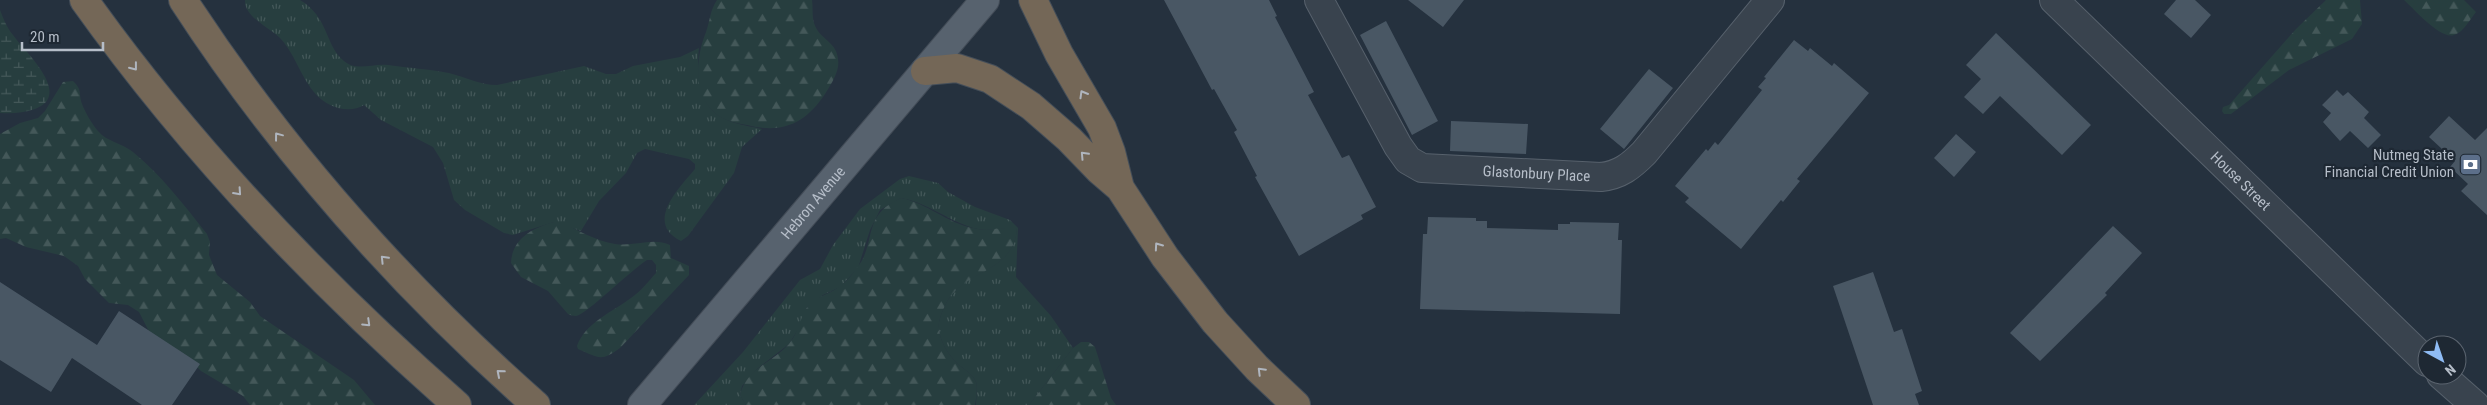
<svg xmlns="http://www.w3.org/2000/svg" width="2487" height="405" viewBox="0 0 2487 405" font-family="'Roboto Condensed',sans-serif">
<defs>
<pattern id="grass-tufts" width="24" height="20" patternUnits="userSpaceOnUse" patternTransform="scale(1.25)"><rect width="24" height="20" fill="#273e3f"/><path d="M3 7l-1-3M5 7V3M7 7l1-3M15 17l-1-3M17 17v-4M19 17l1-3" fill="none" stroke="#445859"/></pattern>
<pattern id="forest-firs" width="22" height="20" patternUnits="userSpaceOnUse" patternTransform="scale(1.25)"><rect width="22" height="20" fill="#273e3f"/><path d="M5 1l3.5 6h-7zM16 11l3.5 6h-7z" fill="#445859"/></pattern>
<pattern id="wetland-marsh" width="20" height="14" patternUnits="userSpaceOnUse" patternTransform="scale(1.25)"><rect width="20" height="14" fill="#273e3f"/><path d="M1 5h8M5 5V1M11 12h8M15 12V8" fill="none" stroke="#445859"/></pattern>
</defs>
<rect width="100%" height="100%" fill="#25313e"/>
<path fill="url(#grass-tufts)" d="M245,0H300C329,17 325,46 344,61C357,72 373,63 388,65C408,68 429,69 449,73C465,77 480,85 497,85L584,66L606,74H616L633,66L680,57L699,48C696,73 698,109 727,120C738,125 750,126 762,129L742,147L734,173L688,236L681,241C644,223 679,188 695,169V164L689,159L645,149L637,153L626,173L599,201L581,231L554,222L513,235L504,233L465,210L454,200L443,163L433,147L381,120L364,105C356,110 347,110 338,108C304,98 301,60 280,38C270,28 244,17 245,0Z
M909,176L938,183L948,192L975,207L1010,220L1018,228L1016,277L1051,316L1073,348L1029,405H976C976,398 978,388 976,382C972,373 963,369 957,363C946,353 935,333 940,318C942,312 946,302 950,297C970,269 1014,271 1017,228C1001,227 986,233 970,227C946,219 925,202 901,198L880,210L870,230L858,268L840,287L823,295L807,307L800,326L789,344L757,369L742,386L740,395L746,405H694L743,352L800,280L820,269L833,245L860,209L900,179Z"/>
<path fill="url(#forest-firs)" d="M717,0H812C813,7 812,16 814,23C820,42 841,41 838,67C836,77 830,86 825,94C805,124 782,134 747,125C736,123 724,121 715,113C692,93 696,57 706,32C710,21 710,10 717,0Z
M2326,0H2360L2362,24L2352,39L2289,70L2231,114H2224L2222,111L2223,107L2229,105L2296,29Z
M2404,0H2464L2476,12C2470,19 2464,32 2454,35C2441,40 2414,9 2404,0Z
M73,81C83,91 78,92 82,104C85,112 92,124 98,131C107,142 122,143 133,152C162,176 184,205 207,234L210,242L209,255L217,275L250,302L260,316L354,380L375,405H250L243,396L201,371L185,355L157,347L139,312L128,305L109,303L85,279L78,266L64,256L26,247L6,238L0,239V134L20,123L38,118L45,111L63,82Z
M901,198C927,203 947,223 973,228C988,232 1002,227 1017,228C1015,270 970,270 950,297C946,302 942,312 940,318C935,333 946,353 957,363C963,369 972,373 976,382C978,388 976,399 975,405H746L740,395C746,369 773,362 789,344C799,332 801,314 808,306C816,296 831,294 840,286C846,282 852,275 856,269C878,243 860,216 901,198Z
M554,222H560C578,230 596,241 615,244C633,247 653,237 670,245L671,258L689,266V275L620,348C601,362 599,358 578,349L577,346C585,323 612,312 631,298C641,291 648,282 656,273V265L652,260H647C631,270 587,314 576,316C573,316 570,315 568,314L548,291L521,277L511,263C512,239 532,228 554,222Z
M1081,342H1089L1095,347L1111,398L1116,405H1029L1073,348Z"/>
<path fill="url(#wetland-marsh)" d="M0,10C3,18 7,28 13,35C24,51 74,95 35,109C23,113 12,114 0,113Z"/>
<path fill="#495764" d="M1164,0H1269L1277,16L1275,17L1314,92L1308,95L1342,158L1349,155L1376,207L1361,215L1363,219L1299,256L1255,177L1257,176L1234,132L1237,130L1214,89L1212,90Z
M1408,0H1464L1443,27Z
M2176,0H2195L2211,15L2191,38L2164,14Z
M1386,21L1438,121L1412,135L1360,35Z
M1996,33L2091,125L2062,155L2000,96L1983,114L1964,97L1981,79L1966,65Z
M1794,40L1808,51L1810,48L1832,66L1834,63L1869,93L1797,179L1800,181L1783,202L1781,200L1741,249L1685,202L1689,198L1675,186L1706,149L1708,151L1715,142L1718,145L1762,90L1758,87L1766,78L1764,77Z
M1649,69L1673,88L1624,149L1600,129Z
M2337,90L2343,96L2348,92L2369,112L2364,118L2381,135L2368,148L2350,131L2340,141L2323,122L2331,113L2322,105Z
M2449,116L2475,140L2487,128V215L2461,191L2468,184L2450,167L2455,161L2429,137Z
M1451,121L1528,124L1526,154L1450,151Z
M1956,134L1976,152L1954,177L1934,158Z
M1428,217L1476,218V221H1487V228L1558,230V224H1570V222L1619,223L1618,240H1622L1620,314L1420,309L1423,234H1427Z
M2113,226L2142,253L2105,293L2107,295L2040,361L2010,333Z
M1873,272L1894,332L1902,329L1922,391L1915,394L1919,405H1873L1833,286Z
M0,282L97,345L119,311L200,364L172,405H142L72,358L51,392L0,360Z"/>
<g fill="none" stroke-linecap="round" stroke-linejoin="round">
<defs>
<g id="minor">
<path id="s1" d="M1319,0L1398,146L1408,160L1422,168L1601,177C1620,175 1631,166 1644,153L1770,0"/>
<path id="s2" d="M2054,0L2427,362"/>
<path d="M2441,375L2475,405"/>
</g>
<g id="major">
<path id="s3" d="M642,405L985,0"/>
</g>
<path id="highway" d="M84,0C191,150 318,283 457,405
M183,0C282,152 400,285 536,405
M1033,0L1059,54L1102,128L1111,152L1120,188
M925,71L957,68L990,79L1031,106L1069,139L1099,170L1120,188L1165,257L1215,322L1257,368L1296,405"/>
</defs>
<use href="#minor" stroke="#57616c" stroke-width="30"/>
<use href="#major" stroke="#434c57" stroke-width="30"/>
<use href="#highway" stroke="#444e59" stroke-width="30"/>
<use href="#minor" stroke="#39434e" stroke-width="28"/>
<use href="#major" stroke="#57626e" stroke-width="28"/>
<use href="#highway" stroke="#746757" stroke-width="28"/>
</g>
<defs><path id="oneway-chevron" d="M-2-3.5L2.5 0L-2 3.5" fill="none" stroke-width="1.6" stroke-linecap="round" stroke-linejoin="round" transform="scale(1.25)"/></defs>
<g stroke="#afb5be">
<use href="#oneway-chevron" transform="translate(134 67) rotate(52)"/>
<use href="#oneway-chevron" transform="translate(1083 94) rotate(-120)"/>
<use href="#oneway-chevron" transform="translate(278 136) rotate(-127)"/>
<use href="#oneway-chevron" transform="translate(1084 155) rotate(-133)"/>
<use href="#oneway-chevron" transform="translate(238 192) rotate(48)"/>
<use href="#oneway-chevron" transform="translate(1158 246) rotate(-125)"/>
<use href="#oneway-chevron" transform="translate(384 259) rotate(-134)"/>
<use href="#oneway-chevron" transform="translate(367 323) rotate(44)"/>
<use href="#oneway-chevron" transform="translate(1261 371) rotate(-135)"/>
<use href="#oneway-chevron" transform="translate(500 373) rotate(-139)"/>
</g>
<defs>
<symbol id="bank-square" viewBox="-11 -11 22 22"><rect x="-9" y="-9" width="18" height="18" rx="4" fill="#5c6f8a" stroke="#1e2833"/><path d="M-6-4H6V4H-6ZM0-2.3a2.3 2.3 0 1 0 0 4.6a2.3 2.3 0 1 0 0-4.6Z" fill="#fff"/></symbol>
</defs>
<g fill-rule="evenodd">
<use href="#bank-square" x="2458" y="152" width="25" height="25"/>
</g>
<g text-anchor="middle" stroke-width="4.5" stroke-linejoin="round" paint-order="stroke">
<g font-size="15" fill="#b6bec9" stroke="#1e2833" text-anchor="end">
<text x="2454" y="160">Nutmeg State<tspan x="2454" dy="17">Financial Credit Union</tspan></text>
</g>
<g font-size="15" fill="#b6bec9" stroke="#1e2833">
<text dy="5" stroke="none"><textPath href="#s1" startOffset="314">Glastonbury Place</textPath></text>
<text dy="5" stroke="none"><textPath href="#s2" startOffset="260">House Street</textPath></text>
<text dy="5" stroke="none"><textPath href="#s3" startOffset="265">Hebron Avenue</textPath></text>
</g>
</g>
<g transform="translate(2442 360) rotate(140)"><circle r="24" fill="#1e2833" stroke="#5b646f"/>
<path d="M0-4L9 19L0 12L-9 19Z" fill="#8fbcf5"/>
<text y="-8" font-size="14" font-weight="bold" text-anchor="middle" fill="#b6bec9">N</text>
</g>
<path d="M22 42v8h81v-8" fill="none" stroke="#b6bec9" stroke-width="2.5"/>
<text x="30" y="42" font-size="15" fill="#b6bec9" stroke="#1e2833" stroke-width="4" paint-order="stroke">20 m</text>
</svg>
